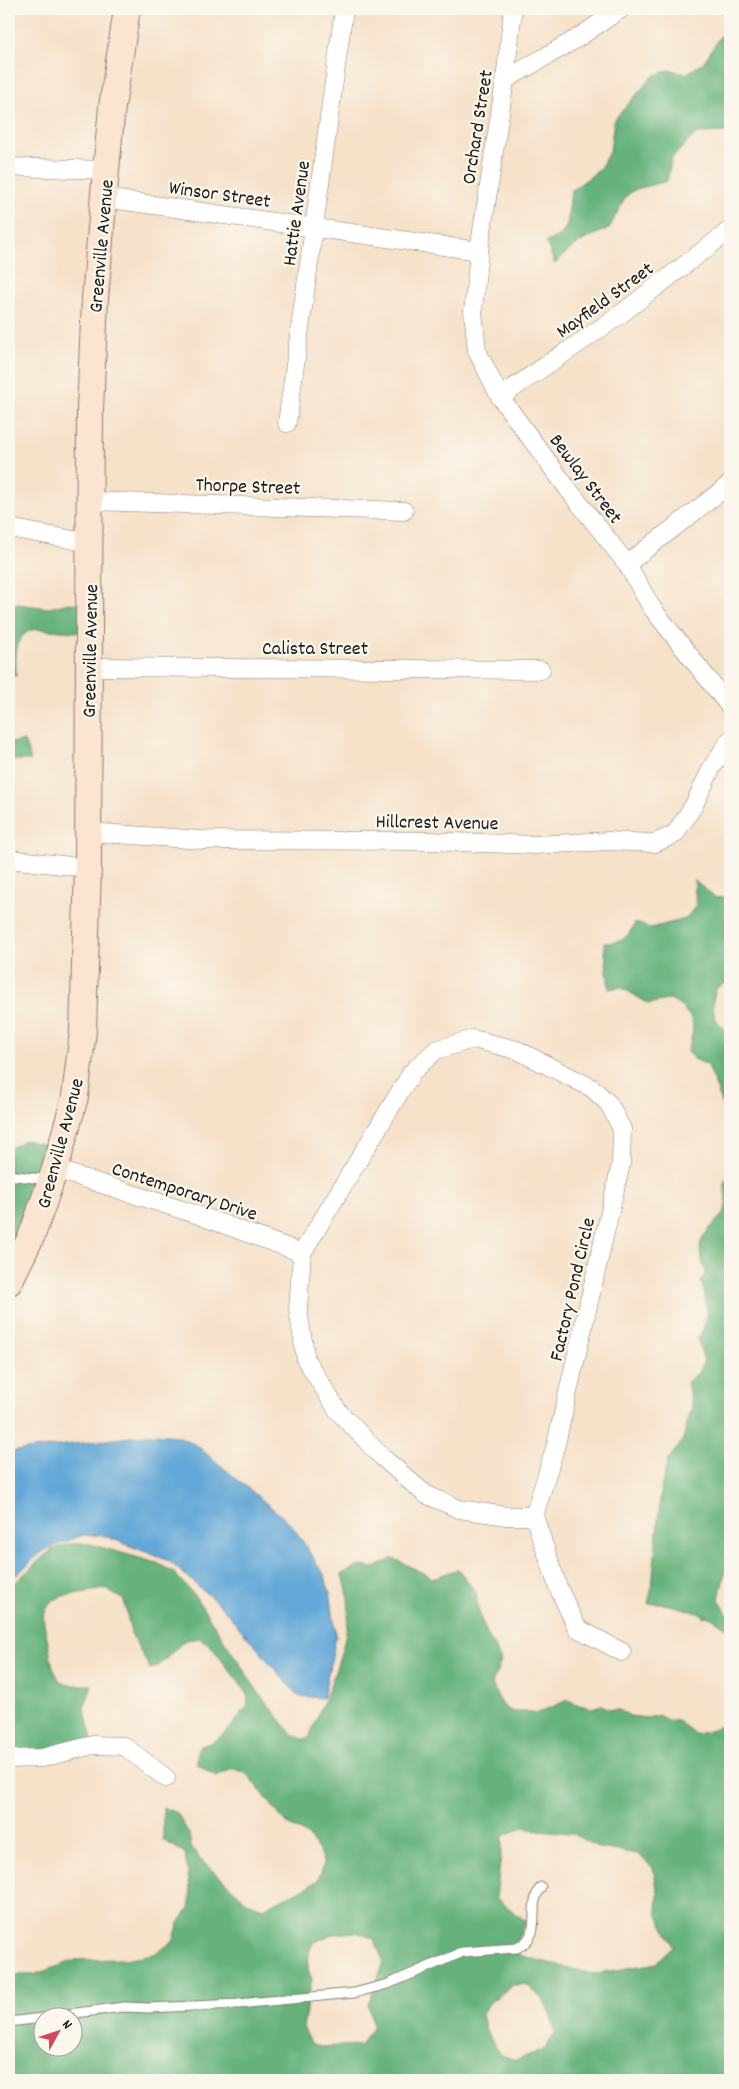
<svg xmlns="http://www.w3.org/2000/svg" width="739" height="2089" viewBox="0 0 739 2089" font-family="Dekko,sans-serif">
<rect width="100%" height="100%" fill="#fbf7ec"/>
<filter id="ink" filterUnits="userSpaceOnUse"><feTurbulence type="fractalNoise" baseFrequency=".02" numOctaves="2"/><feDisplacementMap in="SourceGraphic" scale="10" xChannelSelector="R" yChannelSelector="G"/><feConvolveMatrix kernelMatrix="1 2 1 2 8 2 1 2 1" color-interpolation-filters="sRGB"/></filter>
<filter id="wash" filterUnits="userSpaceOnUse"><feTurbulence type="fractalNoise" baseFrequency=".0096" numOctaves="4" result="noise"/><feDisplacementMap in="SourceGraphic" scale="20" xChannelSelector="R" yChannelSelector="G"/><feGaussianBlur stdDeviation="1.12" result="paint"/><feColorMatrix in="noise" values="0 0 0 0 0 0 0 0 0 0 0 0 0 0 0 0 0 1.4 0 .05"/><feComposite in="paint" operator="in"/></filter>
<g filter="url(#wash)">
<rect width="100%" height="100%" fill="#f6e1c9"/>
<path fill="#65b27c" stroke="#40674c" fill-rule="evenodd" d="M722,9H730V125L727,132L697,133L672,158L667,181L636,189L626,196L609,229C586,237 571,246 555,264L546,242L561,235L567,225L571,191L599,170L610,151L614,120L653,76L670,70L686,74L703,63L727,26Z
M9,603L49,608L69,603L91,605L89,633L35,629C13,634 16,658 16,676L9,675Z
M24,741L31,760H9V743Z
M694,880L716,898L730,896V981L716,988C711,1006 711,1023 730,1031V1125L708,1065L694,1059L687,1052C697,1023 696,1018 671,999L649,1004L621,987L609,989L604,943C622,943 627,939 635,923L650,928L686,919L696,905Z
M24,1140L61,1148L9,1285V1149Z
M730,1175V1547L719,1599L727,1614L730,1615V1630L708,1616L702,1617L704,1615C686,1609 667,1602 648,1604L652,1587L661,1489L668,1460L682,1442L692,1407L687,1382L697,1374L704,1361L698,1339C711,1315 707,1306 701,1280L706,1273C698,1250 696,1242 714,1224C717,1220 722,1216 724,1212C730,1199 719,1185 730,1175Z
M69,1544H90L157,1563L173,1572L195,1596L258,1692L292,1734L304,1740L309,1738C325,1695 365,1618 341,1574L360,1566L375,1568L393,1558L433,1578L458,1569L477,1594C475,1616 492,1641 501,1661L492,1684C497,1695 502,1711 516,1712C524,1712 529,1711 537,1713L568,1700L579,1705L592,1708L601,1705L610,1709L619,1710L630,1716L647,1718L658,1715L667,1720L678,1721L695,1734C710,1732 721,1729 730,1716V2080H9V1975H33L76,1960L124,1959L154,1954L173,1942L179,1923L189,1908L191,1896L185,1853L163,1840V1808L177,1813L189,1834L191,1847L203,1862L247,1902L263,1908L306,1888L318,1880L324,1864L319,1851L308,1835L286,1823L247,1774L232,1768L216,1776L197,1764V1752L200,1746C224,1741 233,1723 248,1705L247,1693L210,1645L200,1638L185,1640L159,1666L150,1669L131,1633L124,1600L105,1589L62,1596L49,1603L43,1618L53,1668L59,1680L67,1685H92L84,1708L92,1739L9,1758V1588L51,1550ZM525,1826L529,1829L571,1833L599,1848L638,1854L653,1868L658,1893L657,1913L674,1947L657,1963L592,1974L510,1953L527,1922L496,1898L503,1836ZM356,1932L374,1939L384,1962L368,2004L373,2025L362,2045L320,2047L311,2043L303,2027L312,1979L308,1971L309,1952L313,1943L332,1934ZM526,1984C545,2000 551,2009 555,2034L544,2049L516,2060L501,2055L485,2030L482,2013L490,2002L513,1985ZM42,2016H72V2046H42Z"/>
<path fill="#62a7d7" stroke="#3f627a" d="M155,1434L178,1436L196,1445L291,1524L325,1576L331,1597L336,1637L323,1698L298,1696L221,1606L169,1561L105,1536L83,1535L44,1550L14,1577L9,1586V1452Z"/>
</g>
<g filter="url(#ink)">
<g fill="none" stroke-linecap="round" stroke-linejoin="round">
<defs>
<path id="lane" d="M9,1175L49,1180
M52,2016L124,2007L149,2008L238,2004L354,1993L388,1984L463,1952L517,1948C546,1934 525,1907 541,1887
M9,2022L42,2018"/>
<path id="street" d="M513,9L505,80L479,251L473,311L477,351L500,397L568,489L627,564L652,608L730,707
M505,80L576,39L621,9
M9,167L106,170
M104,198L479,251
M500,397L617,317L730,230
M287,423L344,9
M90,501L404,511
M9,528L90,543
M627,564L730,484
M89,667L541,670
M88,832L202,840L428,841L536,845L608,841L655,843L675,834L694,805L712,767L730,740
M9,859L88,868
M473,1039L517,1050L592,1088L609,1104L622,1129L621,1164L555,1448L534,1516H507L459,1509L425,1494L382,1457L338,1411L306,1360L298,1309L302,1253L412,1072L436,1050Z
M55,1169L201,1216L302,1253
M534,1516L558,1587L577,1628L622,1652
M9,1759L42,1758L93,1745L124,1746L166,1778"/>
<path id="secondary" d="M9,1282L32,1235L55,1169L75,1097L83,1031L88,868L90,409L95,299L106,170L112,107L127,9"/>
</defs>
<use href="#lane" stroke="#897e72" stroke-width="11"/>
<use href="#street" stroke="#897e72" stroke-width="19"/>
<use href="#secondary" stroke="#897e72" stroke-width="28"/>
<use href="#lane" stroke="#fff" stroke-width="9"/>
<use href="#street" stroke="#fff" stroke-width="18"/>
<use href="#secondary" stroke="#fce5d0" stroke-width="26"/>
</g>
</g>
<g text-anchor="middle" stroke-width="4.5" stroke-linejoin="round" paint-order="stroke">
<g font-size="20" fill="#1c1c1c" stroke="#fbf7ec">
<text transform="translate(476 127) rotate(-81)" y="7">Orchard Street</text>
<text transform="translate(220 193) rotate(8)" y="7">Winsor Street</text>
<text transform="translate(295 213) rotate(-82)" y="7">Hattie Avenue</text>
<text transform="translate(100 246) rotate(-85)" y="7">Greenville Avenue</text>
<text transform="translate(604 299) rotate(-36)" y="7">Mayfield Street</text>
<text transform="translate(587 478) rotate(53)" y="7">Bewlay Street</text>
<text transform="translate(248 485) rotate(2)" y="7">Thorpe Street</text>
<text x="315" y="654">Calista Street</text>
<text transform="translate(89 651) rotate(-89)" y="7">Greenville Avenue</text>
<text transform="translate(437 821) rotate(1)" y="7">Hillcrest Avenue</text>
<text transform="translate(59 1143) rotate(-75)" y="7">Greenville Avenue</text>
<text transform="translate(185 1190) rotate(18)" y="7">Contemporary Drive</text>
<text transform="translate(571 1289) rotate(-77)" y="7">Factory Pond Circle</text>
</g>
</g>
<rect width="739" height="2089" fill="none" stroke="#fbf7ec" stroke-width="30"/>
<g transform="translate(58 2032) rotate(50)"><circle r="24" fill="#fbf7ec" stroke="#a29f99"/>
<path d="M0-4L9 19L0 12L-9 19Z" fill="#d1495b"/>
<text y="-8" font-size="14" font-weight="bold" text-anchor="middle" fill="#1c1c1c">N</text>
</g>
</svg>
